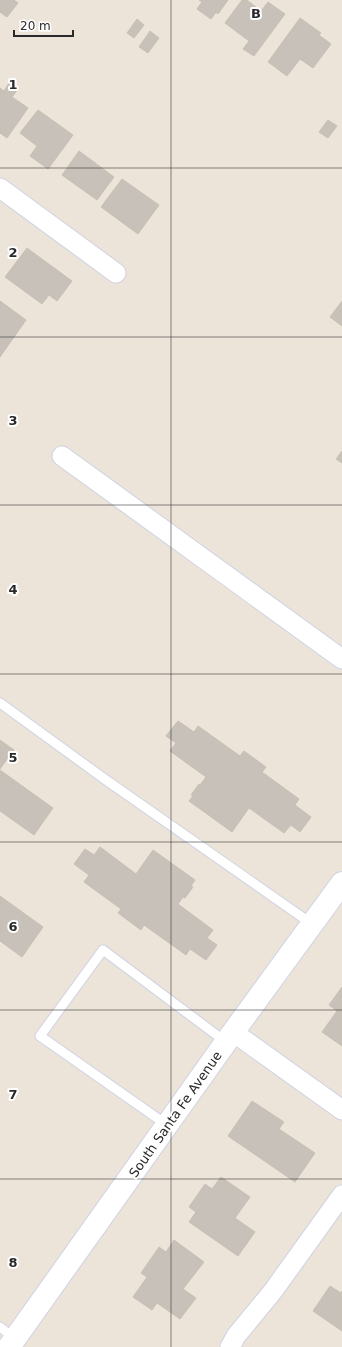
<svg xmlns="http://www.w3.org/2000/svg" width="342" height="1347" viewBox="0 0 342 1347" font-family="'DejaVu Sans',sans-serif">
<rect width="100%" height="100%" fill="#ece4d9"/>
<path fill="#c7c1b9" stroke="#c7c0b3" d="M0,0H14L18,3L7,17L0,12Z
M199,0H228L218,14L216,12L211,19L197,9L202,2Z
M242,0H247L261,11L268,2L285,14L254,56L243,49L249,41L225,23Z
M300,18L321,33L319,35L331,44L313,68L300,59L287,76L268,62Z
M137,19L144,25L134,38L127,33Z
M150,31L159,38L148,53L139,47Z
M9,83L18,89L12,97L28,108L7,138L0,133V88L4,91Z
M38,110L73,135L48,169L30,156L37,146L20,133Z
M328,120L337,126L328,138L319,132Z
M79,151L114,177L97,200L62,175Z
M122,179L159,205L138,234L101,207Z
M27,248L72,281L57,301L49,295L42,304L5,277Z
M0,301L26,320L0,357Z
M342,301V326L330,317Z
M342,451V463L336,459Z
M178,721L194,732L198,726L240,756L244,751L266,767L262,772L299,799L295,805L311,817L300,832L291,825L284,833L249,808L232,832L189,801L193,796L191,795L199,784L200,785L206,777L170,751L176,743L166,736Z
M0,740L14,750L0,769Z
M0,770L53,808L34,835L0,811Z
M100,847L136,874L153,850L195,880L191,886L193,887L185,898L183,897L178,904L213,930L207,938L217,945L206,960L190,949L186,955L144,925L141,930L118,913L121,909L84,882L89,875L74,864L85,849L94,855Z
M0,896L43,927L22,957L0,941Z
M342,987V1046L322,1032L337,1011L329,1005Z
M252,1101L284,1122L279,1129L315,1153L295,1182L228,1136Z
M221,1177L250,1197L235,1218L255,1232L238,1256L189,1222L196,1212L189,1207L205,1184L212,1189Z
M174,1240L204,1262L183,1289L196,1298L180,1319L157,1303L152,1310L133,1297L147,1277L141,1273L159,1247L166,1252Z
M330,1286L341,1293L342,1291V1331L313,1311Z"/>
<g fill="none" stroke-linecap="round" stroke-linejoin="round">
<defs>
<path id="lane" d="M0,703L106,780L312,924
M167,1125L40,1036L103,950L226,1042
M0,1327L15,1339"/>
<path id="street" d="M0,188L116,273
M62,456L342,659
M233,1032L342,1110
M230,1347L236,1336L273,1291L342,1195"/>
<path id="secondary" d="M9,1347L226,1042L342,883"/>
</defs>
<use href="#lane" stroke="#cfd2e3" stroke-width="11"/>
<use href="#street" stroke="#cfd2e3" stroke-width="21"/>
<use href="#secondary" stroke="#cfd2e3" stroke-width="24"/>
<use href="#lane" stroke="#fff" stroke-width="9"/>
<use href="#street" stroke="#fff" stroke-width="19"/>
<use href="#secondary" stroke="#fff" stroke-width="22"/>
</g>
<path fill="none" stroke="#292929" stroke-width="1" stroke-opacity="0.55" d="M171,0V1347M0,168H342M0,337H342M0,505H342M0,674H342M0,842H342M0,1010H342M0,1179H342"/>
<g text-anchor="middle" stroke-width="4" stroke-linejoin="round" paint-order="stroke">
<g font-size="13" fill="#292929" stroke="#fff">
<text transform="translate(175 1114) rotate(-55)" y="5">South Santa Fe Avenue</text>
</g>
</g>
<g font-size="13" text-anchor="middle" font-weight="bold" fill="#292929" stroke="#fff" stroke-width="4" stroke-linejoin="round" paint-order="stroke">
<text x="256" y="18">B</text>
<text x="13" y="89">1</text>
<text x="13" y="257">2</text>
<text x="13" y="425">3</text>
<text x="13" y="594">4</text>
<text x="13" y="762">5</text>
<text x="13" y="931">6</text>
<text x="13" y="1099">7</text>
<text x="13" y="1267">8</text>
</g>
<path d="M14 30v6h59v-6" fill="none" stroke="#292929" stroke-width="2"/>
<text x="20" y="30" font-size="12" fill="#292929" stroke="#ffffff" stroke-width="3" paint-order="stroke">20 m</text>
</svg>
